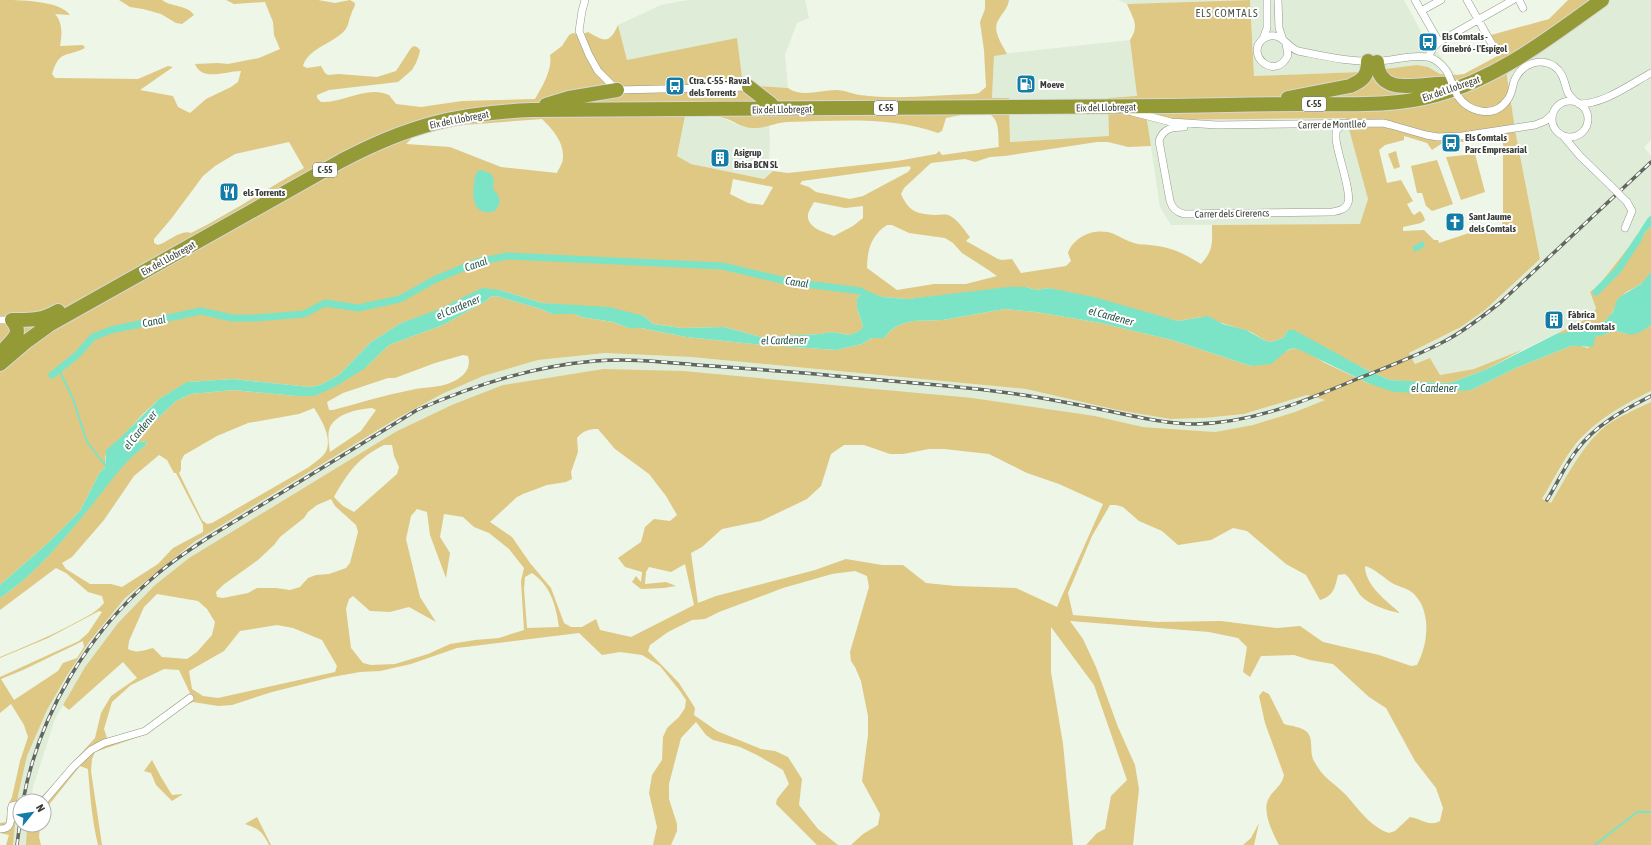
<svg xmlns="http://www.w3.org/2000/svg" width="1651" height="845" viewBox="0 0 1651 845" font-family="'Asap Condensed',sans-serif">
<rect width="100%" height="100%" fill="#edf6e7"/>
<path fill="#dfecd7" d="M688,0H805L809,18L797,23L785,55L788,88L743,85L737,39L627,60L618,25L661,5Z
M1118,0H1248L1127,4Z
M1250,0H1404L1425,39V44L1438,53L1456,75L1440,74L1428,67L1417,65L1360,72L1254,76Z
M1609,0H1651V140L1644,147L1651,156V215L1647,219L1630,246L1599,285L1590,292L1596,308L1592,316L1524,349L1474,369L1440,375L1430,358L1415,364L1409,353L1461,327L1485,310L1540,259L1516,135L1506,70L1567,30Z
M1130,40L1137,97L1109,137L1010,142L1009,99H992L994,55Z
M685,116L723,118L740,126L750,128L769,126L770,139L769,165L773,171L764,179L691,164L677,156Z
M1347,118L1368,199L1361,224L1171,225L1160,207L1147,120Z
M605,353L691,357L1026,389L1117,410L1170,419L1204,418L1244,414L1307,395L1325,400L1295,412L1253,425L1215,432L1143,427L1095,416L877,389L603,369L503,385L454,404L397,431L189,558L155,585L118,623L85,667L55,719L33,787L31,801H20V825H27L26,845H13L18,796L27,756L47,710L66,677L89,642L125,598L163,567L194,542L396,419L442,394L483,376L538,360Z
M1651,391V402L1626,413L1579,456L1551,503L1542,500L1572,449L1595,424L1621,406Z"/>
<path fill="#dec884" fill-rule="evenodd" d="M0,0C18,0 59,0 70,15L55,14C63,23 62,35 60,46L83,45L85,48C65,58 60,49 52,74L55,78L138,79L168,66L173,67L140,90L173,96L178,107L190,113L206,99L231,87L238,82L241,71C226,71 202,82 195,64L218,63L228,64L259,58L280,49L274,35L273,22L265,2L234,4L226,0H318L335,3L350,0L355,3C355,8 352,10 351,15C349,18 349,23 347,27C339,42 308,47 303,66L307,68L321,66L325,73L328,75L339,74L377,77L396,71L411,48L414,46L417,47L420,50L419,55L416,63L412,70L398,82L329,90L317,95V98L321,102C343,103 368,85 389,95L396,104L421,107L462,101L535,99C542,87 553,69 550,55L562,46L569,35L573,33L581,35L588,32C604,41 609,45 618,25L627,60L737,38L743,85L788,88C802,98 820,90 836,90C845,90 852,94 860,95C896,100 937,95 974,94L979,93L986,87L984,50L980,22L985,9V0H1009C1008,8 1003,12 999,19C991,30 1002,44 1007,54L994,56L992,98H1009L1010,142L1109,136L1108,98L1137,96L1130,40C1140,25 1133,19 1127,4L1250,0L1254,76L1360,72L1417,65L1428,67L1440,74L1456,75L1464,74L1503,53L1491,35L1549,19L1568,0H1609L1567,30L1506,70L1516,135L1540,259L1485,310L1461,327L1409,353L1415,364L1430,358L1440,375L1474,369L1524,349L1487,369L1450,383L1417,382L1390,380L1365,369L1288,330L1283,338L1271,342L1266,341L1251,332L1202,317L1178,321L1049,288L1037,290L1026,287L907,299L883,297L859,289L862,294L857,298V308L863,326L861,331L849,335L832,332L821,334L761,337L724,327L682,328L653,324L644,316L542,303L500,290L401,323L371,342L339,375L320,385L310,387L233,379L188,382L159,399L142,415L105,456V468L100,472L80,511L49,542L0,585ZM961,115H991C1000,122 998,136 999,147L942,155L939,151L936,154L897,161L788,173L773,171L764,179L691,164L677,156L685,116C697,116 713,115 724,118C735,121 741,128 753,128C765,129 776,122 788,122C838,121 890,116 938,133L942,131L946,118ZM1346,118L1368,199L1360,224L1212,225C1212,243 1214,250 1201,264C1185,254 1169,246 1149,245C1144,244 1139,245 1134,243C1127,241 1121,237 1114,234C1096,227 1074,236 1068,253L1071,261L1066,266L1021,273L1012,259L1002,260L998,259L966,241L970,237C964,230 957,218 948,215C944,214 939,215 935,215C917,214 909,212 901,194L904,188L931,163L965,159L975,162L990,157L1005,156L1097,142H1108L1128,147L1151,146L1147,120ZM542,119C553,130 564,142 563,158C563,163 559,168 557,173L501,167L450,147L406,144L416,134L450,126ZM1404,136L1427,143L1432,150L1441,144L1503,138V219L1501,229L1478,230L1439,243L1438,240H1434L1424,230L1403,231V227L1421,223L1425,220L1423,215L1420,211L1414,215L1412,213L1407,204L1413,201L1401,180L1387,183L1379,150L1385,145L1404,140ZM289,142L304,168C266,189 230,214 191,233C181,229 168,242 158,245L154,243V239L171,219L203,176L215,166L235,154ZM909,166L911,168L908,172L863,196L850,199L816,192L809,187L800,184L802,181ZM733,179L773,187L763,205L748,203L730,194ZM814,202L845,208L863,206V218L853,226L834,236C824,232 806,228 808,214C809,210 812,206 814,202ZM887,225H892L909,233L945,238L953,243L962,253L987,269L997,276L966,284H934L897,290L867,268C867,251 871,235 887,225Z
M119,0H162C171,7 188,5 194,15L182,24L176,23L161,14L143,9L130,7Z
M1396,151L1400,167L1394,169L1388,154Z
M1475,154L1485,192L1461,200L1446,157Z
M1437,160L1453,204L1432,211L1426,206L1422,193H1417L1411,166Z
M1651,227C1651,236 1651,265 1651,272C1646,284 1634,287 1625,293C1615,301 1615,313 1606,320C1597,328 1568,336 1556,334L1592,316L1596,308L1590,292L1599,285L1632,243L1637,247L1646,231Z
M496,296L541,309L552,314H575L581,317L613,322L629,328H641L686,337L753,344L836,350L862,344L872,338H884L891,330L901,324L913,321L943,320L1004,309L1036,312L1101,323L1172,340L1251,366L1294,348L1305,351L1325,363L1370,384L1471,390L1516,368L1571,346L1577,345L1588,348L1596,335H1604L1614,330C1631,337 1636,334 1651,325V391C1621,406 1592,422 1572,449C1561,464 1552,483 1542,499L1551,503C1566,478 1579,451 1600,431C1614,418 1634,410 1651,402V845H1279C1273,834 1261,810 1269,798C1274,789 1282,786 1284,775L1265,723L1259,696L1263,691L1269,694L1284,724C1291,726 1302,727 1307,732C1314,739 1309,752 1314,761C1323,778 1333,782 1345,794C1358,808 1370,827 1389,833L1395,831L1410,817C1422,819 1429,827 1440,821L1443,808L1436,788L1415,761L1386,708L1369,697L1333,664L1310,660L1294,655L1261,656L1250,677L1243,672L1247,647L1238,638L1209,632L1070,621L1083,639L1096,667L1118,727L1135,765L1139,789L1133,845H1086L1097,833L1105,829L1111,796L1127,780L1094,685L1051,627V672L1063,744L1073,845H851L863,834L878,825L880,814L862,781L868,735V716L861,681L855,667L851,661L850,652L869,587L867,576L855,571L832,574L783,588L719,612L705,619L692,620L668,632L650,645L648,651L679,683L695,708L694,715L717,731L761,749L775,751L788,757L802,779L799,805L818,829L838,845H817L776,804L777,799L789,784L783,770L757,755L740,747L713,740L706,735L696,722L681,738L669,784V799L677,824V831L671,845H653L657,827L649,793L652,775L662,760L663,737L667,728L679,717L685,708L686,700L680,691L660,666L642,655L620,652L602,655L579,633L457,648L411,664L380,671L360,672L332,677L272,692L232,705L218,706L193,702L180,708L147,734L95,752L92,759L91,771L102,845H98C92,820 90,795 88,769L80,766L44,811V801H31V799H39L48,790L95,738L101,713L111,696L137,678L123,662L69,710L63,705L85,667L118,623L155,585L189,558L397,431L454,404L503,385L603,369L683,371L972,398L1095,416L1143,427L1215,432L1253,425L1295,412L1325,400L1307,395L1244,414L1204,418L1170,419L1117,410L1026,389L691,357L605,353L538,360L483,376L442,394L396,419L194,542L125,598L89,642L66,677L47,710L27,756L18,796L13,845H6L9,835L0,833V823L6,822L8,805L12,797L20,761L28,737L24,725L11,704L0,713V677L79,641L88,633L102,612L99,611L48,638L0,658V657C24,647 48,637 71,625C83,618 95,614 104,603L102,596L88,592L66,573L56,568L0,610V598C35,574 63,540 90,507C107,485 122,462 145,446L147,441L141,442L136,439L176,401L191,394L234,390L296,396H315L368,365L389,345L443,325L486,301L490,297ZM463,355L468,356C472,370 462,378 450,383C439,388 423,387 411,390C385,395 359,403 333,410H329L327,402L343,393L388,378H395L435,363ZM314,408C321,419 331,435 327,449C325,456 315,462 309,467L212,523L207,524L202,520L179,473L181,470V461L184,455L217,436L248,423L299,414ZM372,408L376,410L361,431L330,452C329,446 327,433 330,427C337,413 359,409 372,408ZM598,429L615,449L649,474L666,496L677,515L670,521L654,519L645,527L641,542L618,558L625,567L642,572L641,582L636,576L632,582L641,589L664,588L676,586L666,582L645,584L646,572L649,567L671,572L685,564L694,605L631,637L600,630L596,619L582,627H571L564,623L551,588L530,563L512,537L490,522L517,497L523,494L547,485L566,482L572,479L571,472L578,452L577,438C583,431 588,429 598,429ZM384,445H392L394,456L399,467L397,474L354,512L343,506L334,497C348,472 358,458 384,445ZM844,445H864L890,454H903L929,449H944L989,454L1027,473L1059,484L1103,504L1057,607L1016,588L956,586L926,583L903,565H882L846,559L815,570L716,596L698,603L691,553L702,547L722,529L761,521L807,499L821,486L831,454ZM159,455L167,460L174,473H176L203,525V532L173,548L158,564L122,587L111,584H90L66,569L62,563L72,557L104,520L134,476ZM331,499L335,506L356,525L358,532L350,563L346,568L329,574L316,575L308,578L300,587L290,590L276,588H257L248,593L223,598L217,597L216,592L223,585L258,560L274,545L280,537L304,518L308,512L317,505ZM1110,505H1116L1123,507L1139,521L1162,531L1178,545L1211,540L1233,528L1247,531L1286,564L1306,575L1320,600C1334,596 1335,587 1338,575L1345,574C1352,580 1355,588 1360,595C1369,605 1388,611 1400,613C1387,601 1365,586 1365,566C1375,569 1383,577 1392,583C1399,587 1408,588 1414,594C1432,612 1428,645 1417,665L1411,666L1379,655L1323,642L1300,626L1277,628L1221,621L1158,622L1073,615L1068,593L1092,536ZM417,509L427,512L430,535L446,578L450,553L440,537L444,514L463,517L474,527L489,533L509,549L524,568L521,581L524,630L499,638L475,640L450,644L428,654L395,664L371,665L363,663L351,648L346,609L349,599L353,596L370,611L390,612L409,607L436,622L420,597L406,539L411,516ZM532,573C551,586 556,606 559,627L527,628L524,589L525,577ZM157,594L198,601L207,609L215,622L212,635L197,652L187,659L162,657L153,648C145,650 136,654 128,649L129,641L144,607ZM277,625L293,628L322,640L337,666L335,672L218,698L203,696L192,689L189,671L224,651L240,631ZM83,641L84,647L77,658L63,663L58,671L14,700L1,679L23,670ZM164,669L179,670L190,693L144,728L107,738L104,729L112,702L131,685Z
M152,760L161,777L172,795L183,794L172,801L156,785L151,773L144,771Z
M257,817L271,845H269C262,831 259,829 245,824Z
M1259,823L1254,845H1243L1251,838Z
M27,825H40L39,837L41,845H26Z"/>
<path fill="#7ce4c6" d="M480,170L490,173L494,179L493,189L498,195L500,203L495,211C469,218 472,189 476,173Z
M1651,215V227L1646,231L1637,247L1632,243L1647,219Z
M1423,241L1425,246L1415,252L1412,247Z
M1651,272V325C1635,336 1633,337 1614,330L1604,335L1596,336L1594,341V346C1586,348 1579,345 1571,346L1516,368L1471,390L1431,393L1394,392L1370,384L1300,350L1294,348L1288,350L1271,364L1251,366L1172,340L1101,323L1036,312L1004,309L943,320L913,321L901,324L891,330L884,338H872L862,344L836,350L753,344L686,337L641,328H629L613,322L581,317L575,314H552L541,309L496,296L490,297L486,301L443,325L389,345L364,369L336,386L315,396H296L234,390L191,394L176,401L136,439L141,442L147,441L145,446C123,462 109,484 92,505C65,538 36,574 0,598V585L49,542L80,511L100,472L105,468L106,450L120,438L159,399L187,382L233,379L310,387L320,385L339,375L371,342L401,323L437,310L482,288L500,290L542,303L609,307L644,316L653,324L682,328L724,327L761,337L820,334L832,332L849,335L860,331L863,326L857,308V298L862,294L859,288L883,297L907,299L1008,287H1026L1037,290L1049,288L1094,297L1178,321L1208,316L1223,324L1246,330L1266,341L1271,342L1283,338L1288,330H1294L1365,369L1390,380L1443,383H1450L1487,369L1556,334L1584,330L1605,321L1613,312L1617,300L1621,296L1641,284Z"/>
<g fill="none" stroke-linecap="round" stroke-linejoin="round">
<path stroke="#7ce4c6" stroke-width="2" d="M59,370L73,399L87,442L105,465
M1595,845L1637,812H1651"/>
<path stroke="#7ce4c6" stroke-width="7" d="M1596,292L1618,270L1639,238
M52,375L77,355L93,337L111,330L201,311L232,318H255L304,314L325,303L358,308L400,299L434,280L477,262L507,256L722,266L790,282L861,291L868,296"/>
<defs>
<path id="street" d="M585,0L582,11L579,31L589,55L598,71L617,90L749,87
M1278,0L1279,28L1283,40
M1415,0L1439,42
M1467,0L1493,46
M1519,0L1523,8
M1421,11L1441,0
M1263,39L1267,28V0
M1286,44L1288,55C1276,82 1244,55 1263,39C1266,37 1271,35 1275,36C1284,37 1289,48 1298,51C1324,56 1352,63 1378,61C1394,61 1411,54 1427,57C1436,58 1446,68 1449,76
M1428,57L1433,48L1439,42L1513,0
M1457,95C1469,113 1495,119 1508,99C1513,92 1512,85 1515,79C1522,64 1540,57 1554,66C1564,73 1564,83 1568,93C1570,96 1573,99 1576,102
M1552 119a18 18 0 1 1 36 0a18 18 0 1 1-36 0Z
M1579,104C1604,104 1629,85 1651,73
M1132,112L1171,122L1217,125L1383,123L1391,125L1426,135L1438,137L1462,136L1535,125L1545,121L1552,115
M1184,127C1173,127 1163,128 1159,141L1170,201C1172,208 1176,212 1184,214L1332,212C1338,211 1345,210 1348,203C1352,193 1337,153 1336,139V131L1343,124
M1564,137L1580,156L1611,186
M1625,228L1632,211L1627,202
M0,320H12
M44,801L73,767L91,750L104,743L145,731L190,698
M0,829C15,829 9,816 12,806L20,804"/>
<path id="highway" d="M1377,62C1379,100 1425,81 1450,84
M749,87L771,104
M1288,98L1350,86C1364,80 1368,75 1368,61
M546,105L569,98L617,90
M12,320C31,320 40,321 58,311
M2,353C9,340 25,336 12,320
M0,364L27,341L49,325L341,161C407,126 457,113 532,110C745,109 958,109 1172,106C1216,105 1260,104 1304,104C1348,104 1393,107 1436,95C1499,78 1550,37 1602,0"/>
</defs>
<use href="#street" stroke="#929a8c" stroke-width="8"/>
<use href="#highway" stroke="#d8d8d7" stroke-width="16"/>
<use href="#street" stroke="#fff" stroke-width="7"/>
<use href="#highway" stroke="#949a35" stroke-width="14"/>
<defs>
<path id="rail" d="M1547,500C1557,484 1565,465 1577,450C1595,425 1624,410 1651,396
M23,801C39,714 88,633 155,576C172,561 191,549 209,537L417,410C474,385 533,366 595,361C629,358 663,362 697,365C740,368 783,371 826,375C892,382 958,385 1023,395C1056,400 1090,407 1123,414C1147,419 1171,424 1195,424C1253,423 1305,401 1357,379C1387,367 1417,356 1445,341C1466,330 1483,316 1501,302L1651,162
M17,845L20,822"/>
</defs>
<use href="#rail" stroke="#61665e" stroke-width="3.5"/>
<use href="#rail" stroke="#fff" stroke-width="2" stroke-dasharray="6" stroke-linecap="butt"/>
<defs>
<path id="street-bridge" d="M1449,76L1457,95
M1611,186L1627,202"/>
</defs>
<use href="#street-bridge" stroke="#929a8c" stroke-width="8" stroke-linecap="butt"/>
<use href="#street-bridge" stroke="#fff" stroke-width="7"/>
</g>
<defs>
<symbol id="bus-square" viewBox="-11 -11 22 22"><rect x="-9" y="-9" width="18" height="18" rx="4" fill="#147da7" stroke="#fff"/><path d="M-5-6H5V4H4V6H2V4H-2V6H-4V4H-5ZM-3.5-4V0h7V-4ZM-3.5 1.2v1.5H-2V1.2ZM2 1.2v1.5H3.5V1.2Z" fill="#fff"/></symbol>
<symbol id="fuel-square" viewBox="-11 -11 22 22"><rect x="-9" y="-9" width="18" height="18" rx="4" fill="#147da7" stroke="#fff"/><path d="M-5.5-6h7V0h2V4h1.3V-2.5L3-4.5l.8-.8L6-3V5H2.5V1h-1V6h-7ZM-4.2-4.7v3.2H.2V-4.7Z" fill="#fff"/></symbol>
<symbol id="building-square" viewBox="-11 -11 22 22"><rect x="-9" y="-9" width="18" height="18" rx="4" fill="#147da7" stroke="#fff"/><path d="M-4-6H4V6H1V3H-1V6H-4ZM-2.5-4.3h1.7v1.8h-1.7ZM.8-4.3h1.7v1.8H.8ZM-2.5-1h1.7V.8h-1.7ZM.8-1h1.7V.8H.8Z" fill="#fff"/></symbol>
<symbol id="restaurant-square" viewBox="-11 -11 22 22"><rect x="-9" y="-9" width="18" height="18" rx="4" fill="#147da7" stroke="#fff"/><path d="M-5-6h1v4h1v-4h1v4h1v-4h1v5L-1.5 .5V6h-2V.5L-5-1ZM5-6V6H3V1.5H1.5Q1.5-4 5-6Z" fill="#fff"/></symbol>
<symbol id="church-square" viewBox="-11 -11 22 22"><rect x="-9" y="-9" width="18" height="18" rx="4" fill="#147da7" stroke="#fff"/><path d="M-1.2-6h2.4v3.5h3.3v2.4h-3.3V6h-2.4V-.1h-3.3v-2.4h3.3Z" fill="#fff"/></symbol>
</defs>
<g fill-rule="evenodd">
<use href="#bus-square" x="1417" y="31" width="22" height="22"/>
<use href="#fuel-square" x="1015" y="73" width="22" height="22"/>
<use href="#bus-square" x="664" y="75" width="22" height="22"/>
<use href="#bus-square" x="1440" y="132" width="22" height="22"/>
<use href="#building-square" x="709" y="147" width="22" height="22"/>
<use href="#restaurant-square" x="218" y="181" width="22" height="22"/>
<use href="#church-square" x="1444" y="211" width="22" height="22"/>
<use href="#building-square" x="1543" y="309" width="22" height="22"/>
</g>
<g text-anchor="middle" stroke-width="4" stroke-linejoin="round" paint-order="stroke">
<g fill="#fff" stroke="#757874" stroke-width="1">
<rect x="1302" y="97" width="24" height="14" rx="3"/>
<rect x="874" y="101" width="24" height="14" rx="3"/>
<rect x="313" y="163" width="24" height="14" rx="3"/>
</g>
<g font-size="9" font-weight="bold" fill="#3a3e38">
<text x="1314" y="107">C-55</text>
<text x="886" y="111">C-55</text>
<text x="325" y="173">C-55</text>
</g>
<g font-size="10" font-weight="bold" fill="#3a3e38" stroke="#fff" text-anchor="start">
<text x="1442" y="40">Els Comtals -<tspan x="1442" dy="12">Ginebró - l'Espígol</tspan></text>
<text x="689" y="84">Ctra. C-55 - Raval<tspan x="689" dy="12">dels Torrents</tspan></text>
<text x="1040" y="88">Moeve</text>
<text x="1465" y="141">Els Comtals<tspan x="1465" dy="12">Parc Empresarial</tspan></text>
<text x="734" y="156">Asigrup<tspan x="734" dy="12">Brisa BCN SL</tspan></text>
<text x="243" y="196">els Torrents</text>
<text x="1469" y="220">Sant Jaume<tspan x="1469" dy="12">dels Comtals</tspan></text>
<text x="1568" y="318">Fàbrica<tspan x="1568" dy="12">dels Comtals</tspan></text>
</g>
<g font-size="10" fill="#3a3e38" stroke="#fff">
<text transform="translate(1451 88) rotate(-19)" y="4">Eix del Llobregat</text>
<text transform="translate(1106 107) rotate(-1)" y="4">Eix del Llobregat</text>
<text transform="translate(782 109) rotate(-1)" y="4">Eix del Llobregat</text>
<text transform="translate(459 119) rotate(-11)" y="4">Eix del Llobregat</text>
<text transform="translate(1332 124) rotate(-1)" y="4">Carrer de Montlleó</text>
<text transform="translate(1232 213) rotate(-1)" y="4">Carrer dels Cirerencs</text>
<text transform="translate(168 258) rotate(-29)" y="4">Eix del Llobregat</text>
</g>
<g font-size="11" letter-spacing="1" fill="#4e5549" stroke="#fff">
<text x="1227" y="17">ELS COMTALS</text>
</g>
<g font-size="11" font-style="italic" fill="#285548" stroke="#fff">
<text transform="translate(476 264) rotate(-19)" y="4">Canal</text>
<text transform="translate(797 282) rotate(9)" y="4">Canal</text>
<text transform="translate(458 307) rotate(-23)" y="4">el Cardener</text>
<text transform="translate(1111 316) rotate(15)" y="4">el Cardener</text>
<text transform="translate(154 321) rotate(-12)" y="4">Canal</text>
<text transform="translate(784 340) rotate(-1)" y="4">el Cardener</text>
<text x="1434" y="392">el Cardener</text>
<text transform="translate(140 430) rotate(-51)" y="4">el Cardener</text>
</g>
</g>
<g transform="translate(32 813) rotate(60)"><circle r="19" fill="#ffffff" stroke="#b0b2af"/>
<path d="M0-3L7 15L0 10L-7 15Z" fill="#147da7"/>
<text y="-6" font-size="11" font-weight="bold" text-anchor="middle" fill="#3a3e38">N</text>
</g>
</svg>
